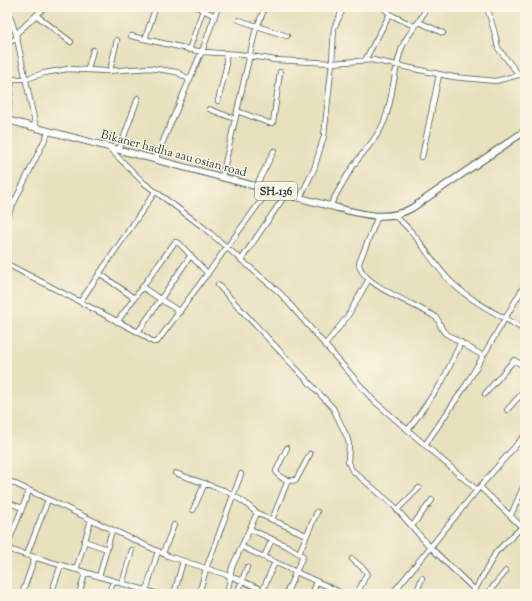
<svg xmlns="http://www.w3.org/2000/svg" width="532" height="601" viewBox="0 0 532 601" font-family="'Sorts Mill Goudy',serif">
<rect width="100%" height="100%" fill="#fcf5e5"/>
<filter id="ink" filterUnits="userSpaceOnUse"><feTurbulence type="fractalNoise" baseFrequency=".025" numOctaves="2"/><feDisplacementMap in="SourceGraphic" scale="8" xChannelSelector="R" yChannelSelector="G"/><feConvolveMatrix kernelMatrix="1 2 1 2 8 2 1 2 1" color-interpolation-filters="sRGB"/></filter>
<filter id="wash" filterUnits="userSpaceOnUse"><feTurbulence type="fractalNoise" baseFrequency=".012" numOctaves="4" result="noise"/><feDisplacementMap in="SourceGraphic" scale="16" xChannelSelector="R" yChannelSelector="G"/><feGaussianBlur stdDeviation="0.9" result="paint"/><feColorMatrix in="noise" values="0 0 0 0 0 0 0 0 0 0 0 0 0 0 0 0 0 1.4 0 .05"/><feComposite in="paint" operator="in"/></filter>
<g filter="url(#wash)">
<rect width="100%" height="100%" fill="#e6e0bc"/>
</g>
<g filter="url(#ink)">
<g fill="none" stroke-linecap="round" stroke-linejoin="round">
<defs>
<path id="minor" d="M197,7L215,16
M382,7L393,16L414,26
M487,7L495,34L498,48L519,75
M7,8L16,34
M36,15L71,42
M239,20L287,36
M419,22L443,33
M131,36L202,52L238,54L275,60L332,63L372,60L453,77L496,81L525,73
M145,39L154,12
M525,41L523,55L525,77
M7,44L16,38
M189,50L203,10
M365,60L390,14
M88,69L93,50
M110,71L117,40
M7,79H26L44,73L68,69L106,71L150,68L177,72L190,80
M218,101L226,68V54
M209,109L235,119
M237,111L269,123H273L280,72
M7,124L12,79
M36,128L16,34L45,7
M109,148L144,183L203,227L280,293L373,400L477,490
M119,150L138,98
M422,157L439,75
M155,160L204,46L218,7
M222,177L255,32L265,7
M256,186L274,151
M300,198L314,169L324,136L332,63L334,28L344,7
M330,206C338,191 346,176 356,162C366,149 378,137 384,122C394,97 393,69 403,45C409,31 422,22 426,7
M393,215C418,232 430,262 452,283C472,302 501,316 525,330
M378,216L359,263C359,284 417,305 434,316C441,320 439,328 445,333L483,356
M7,217L49,131
M241,260L286,194
M7,264L138,332L153,342H157L269,190
M99,273L134,298
M218,285L333,408L347,437L349,444L348,462L352,470L394,506L430,547L479,594
M142,287L180,312
M80,302L155,192
M117,322L175,242L179,243L208,274
M138,332L191,255
M325,345L347,317L369,279
M485,394L514,360L525,367
M507,410L525,390
M408,430L442,382L461,342
M425,445L466,385L523,288
M287,448L276,471C278,478 289,482 296,480L310,454
M175,473L226,491L244,502L257,513L306,535
M7,480L168,556L230,576L263,590
M480,487L525,530
M7,502L22,508
M193,510L205,483
M397,510L419,488
M511,515L525,483
M272,520L288,480
M412,526L432,500
M250,529L287,546L303,556L286,594
M84,541L107,549
M7,546L29,491
M242,547L344,594
M7,549L158,594
M163,553L174,525
M299,553L317,512
M27,554L48,500
M264,557L272,539
M352,559L365,570L367,573L357,594
M76,570L91,520
M525,573V572
M99,577L112,530
M122,584L132,550
M475,590L496,552L522,527
M52,591L60,594
M146,591L158,551
M22,594L35,557
M51,594L61,565
M79,594L85,573
M109,594L113,581
M174,594L183,561
M199,594L206,569L241,474
M227,594L232,567L257,513
M237,594L247,567
M261,594L275,562
M312,594L317,582
M329,594L330,588
M392,594L477,490L525,435
M416,594L422,578
M487,594L506,571"/>
<path id="major" d="M7,120L330,206C358,213 386,223 412,208L525,131"/>
</defs>
<use href="#minor" stroke="#3d5548" stroke-width="6"/>
<use href="#major" stroke="#3d5548" stroke-width="8"/>
<use href="#minor" stroke="#fff" stroke-width="4.5"/>
<use href="#major" stroke="#fff" stroke-width="6"/>
</g>
</g>
<g text-anchor="middle" stroke-width="3" stroke-linejoin="round" paint-order="stroke">
<rect fill="#fcf5e5" stroke="#617469" stroke-width="1" x="255" y="182" width="42" height="18" rx="3"/>
<g font-size="11" font-weight="bold" fill="#1f3d34">
<text x="276" y="195">SH-136</text>
</g>
<g font-size="12" fill="#1f3d34" stroke="#fcf5e5">
<text transform="translate(174 153) rotate(15)" y="4">Bikaner hadha aau osian road</text>
</g>
</g>
<rect width="532" height="601" fill="none" stroke="#fcf5e5" stroke-width="24"/>
</svg>
